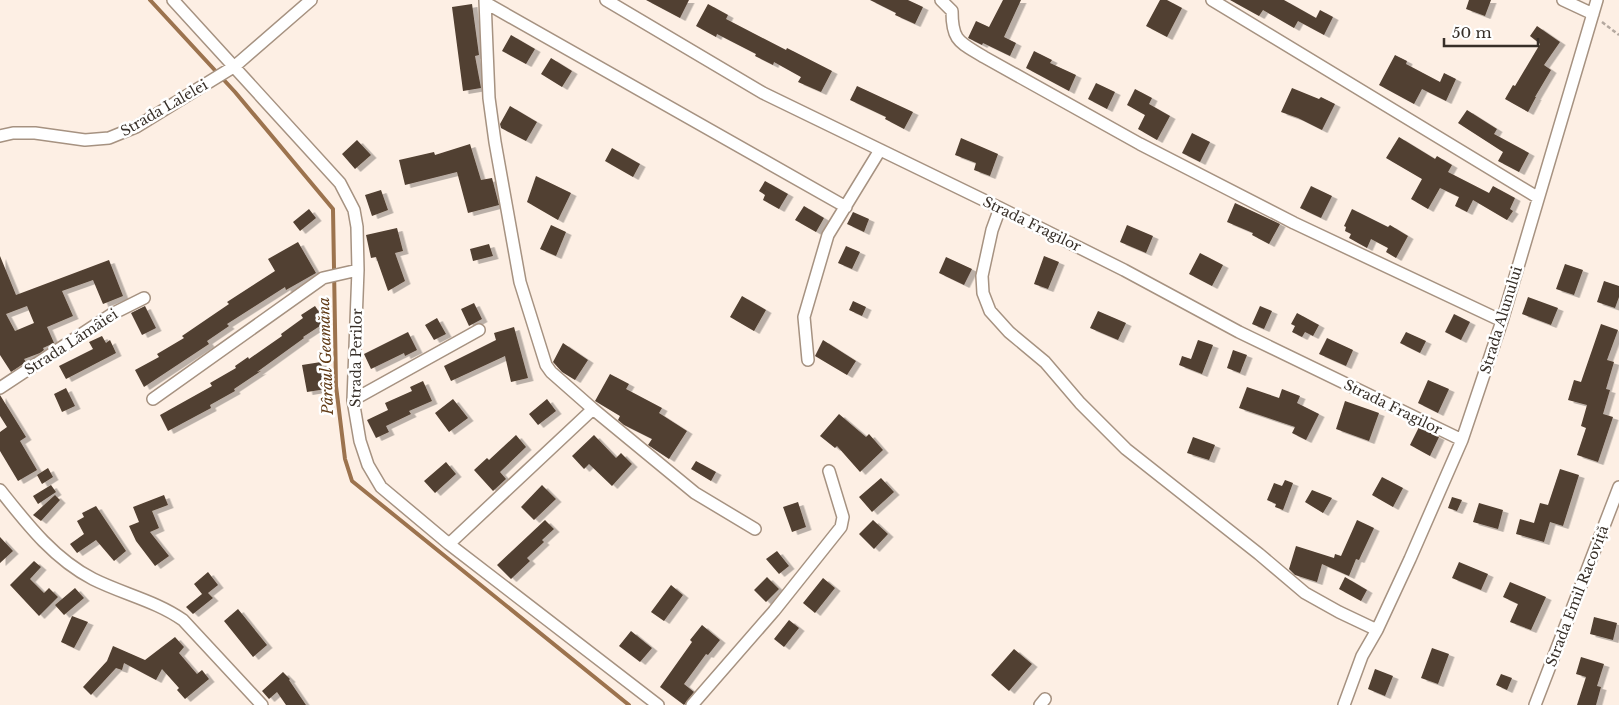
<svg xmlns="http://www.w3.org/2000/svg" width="1619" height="705" viewBox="0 0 1619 705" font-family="'Libre Baskerville',serif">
<defs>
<filter id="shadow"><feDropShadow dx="5.5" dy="3" stdDeviation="0" flood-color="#0004"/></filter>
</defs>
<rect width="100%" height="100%" fill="#fdefe4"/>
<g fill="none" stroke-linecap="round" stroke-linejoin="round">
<path stroke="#9c734e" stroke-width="4" d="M150,0L235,92L333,209L336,386L345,459L352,481L629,705"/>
</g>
<path fill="#513f30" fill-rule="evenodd" filter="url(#shadow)" d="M646,0H689L680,18Z
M870,0H908L923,7L915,24L895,15L896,13Z
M1003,0H1021L1004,37L1016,43L1010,56L983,43L982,45L968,38L976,21L989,27Z
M1160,0H1167L1182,8L1167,37L1146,26Z
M1230,0H1284L1316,18L1320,10L1333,17L1324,35L1298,21L1294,28L1263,10L1259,16Z
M1469,0H1491L1485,16L1466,9Z
M472,4L479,55L475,56L481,88L463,91L452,7Z
M708,4L728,15L726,19L786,50L787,48L832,71L821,92L798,82L801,77L774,62L773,65L755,56L756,54L717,34L716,37L696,26Z
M1537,26L1560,42L1544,65L1551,70L1535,97H1536L1528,112L1505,99L1513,85L1515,86L1540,44L1530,36Z
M511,35L535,49L526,64L502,51Z
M1034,51L1052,60L1050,63L1076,75L1069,91L1026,68Z
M1395,55L1407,61L1406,64L1440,82L1444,73L1456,79L1446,101L1422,89L1414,104L1379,85Z
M551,58L572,71L562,87L541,74Z
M1096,83L1115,92L1107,109L1088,99Z
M857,86L913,112L904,129L885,119L886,117L850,100Z
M1292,88L1319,99L1321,97L1335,104L1322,130L1298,118L1281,112Z
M1135,89L1152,98L1149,104L1170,116L1157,140L1138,129L1145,115L1127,105Z
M510,106L537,122L526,141L501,128L500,124Z
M1467,110L1497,129L1494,134L1529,153L1519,172L1498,161L1503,152L1458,123Z
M1192,133L1210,142L1200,162L1182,153Z
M1399,137L1435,159L1437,156L1452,165L1448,172L1489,193L1493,186L1515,198L1510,209L1513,211L1507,220L1473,200L1467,212L1455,206L1459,197L1440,188L1428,209L1411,199L1422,179L1386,158Z
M961,138L998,154L990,176L974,170L976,163L955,155Z
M357,140L371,155L355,169L342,154Z
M470,144L481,180L492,178L499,205L468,213L457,172L405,185L399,160L434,152L435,155Z
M612,148L640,164L633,177L605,161Z
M536,176L571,193L558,220L527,202Z
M765,181L788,194L779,209L763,200L765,195L759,191Z
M1311,186L1332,196L1321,218L1300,208Z
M381,190L388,210L372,216L365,195Z
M1235,203L1280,224L1269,244L1252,235L1253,233L1227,222Z
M804,206L824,218L816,232L795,220Z
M309,209L316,218L300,231L293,222Z
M1352,209L1388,227L1390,225L1408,236L1396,258L1386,252L1388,248L1371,239L1367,248L1349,238L1351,234L1345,231L1346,227L1344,226Z
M853,212L869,219L864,232L847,224Z
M551,225L566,232L556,256L540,249Z
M1127,225L1153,236L1146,253L1120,242Z
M397,228L403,251L395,253L405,281L388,291L376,257L371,258L366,235Z
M298,242L316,273L286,290L285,287L227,324L229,326L207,341L209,344L144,387L135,370L159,357L157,354L184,338L182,336L229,304L227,302L275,271L268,259Z
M489,244L493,256L473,261L470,249Z
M846,246L860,252L852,269L838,263Z
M1200,253L1223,265L1212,286L1189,274Z
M0,256L16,295L109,260L123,296L103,304L93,280L62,291L73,316L47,327L54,343L43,348L44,350L40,353L24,359L26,362L11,372L0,355ZM27,306L34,323L15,331L6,314Z
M1044,256L1059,262L1048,289L1034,284Z
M946,257L972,269L964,285L939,273Z
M1565,264L1583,270L1574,295L1556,289Z
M1604,281L1619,286V297L1615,308L1597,302Z
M742,296L766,310L754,331L730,317Z
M1528,297L1558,308L1551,325L1522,314Z
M853,301L866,307L862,316L849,310Z
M474,303L482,319L469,326L461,309Z
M145,306L156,328L142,335L131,313Z
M315,306L326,322L303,337L304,338L257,372L261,371L234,389L235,391L210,405L211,408L168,431L160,415L212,386L210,383L236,368L235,366L248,357L249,359L282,336L281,334L303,318L301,315Z
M1260,306L1272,311L1264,329L1252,324Z
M1098,311L1126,323L1118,340L1090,328Z
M1297,313L1319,325L1313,336L1305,332L1302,337L1292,332L1295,326L1291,324Z
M1454,314L1470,322L1461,340L1445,332Z
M437,318L446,334L434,340L425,325Z
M1601,324L1618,330L1607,360L1614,362L1606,389L1610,390L1603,414L1613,417L1598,462L1577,455L1586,428L1581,426L1587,405L1568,400L1574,380L1581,382Z
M514,327L528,378L511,382L505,356L451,381L444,366L496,340L494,333Z
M408,332L417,350L405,356L404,353L371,369L364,354Z
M1406,332L1426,341L1420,353L1400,343Z
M102,336L106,343L110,340L116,353L66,379L59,366L93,349L89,342Z
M1327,338L1353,350L1346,366L1319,354Z
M823,340L856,361L847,375L815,356Z
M1198,340L1213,345L1202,374L1179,365L1182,356L1191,359Z
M563,343L588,360L575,380L562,372L553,362Z
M1233,350L1247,355L1240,373L1227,368Z
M321,362L326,389L307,392L302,365Z
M610,374L629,384L626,389L662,408L659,413L687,431L669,459L648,445L652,439L624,425L618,420L620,416L595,401Z
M1428,380L1449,389L1438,413L1418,403Z
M423,381L432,401L409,411L411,414L386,426L389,432L376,438L367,420L388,410L385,403L412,391L410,387Z
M1247,387L1279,398L1282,389L1300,396L1297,403L1319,414L1306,440L1292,433L1295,427L1239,408Z
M66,388L75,406L62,412L54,394Z
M0,395L26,437L20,441L37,470L18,481L0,451V432L7,427L0,416Z
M453,399L468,418L449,432L435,413Z
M547,399L556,411L538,425L529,414Z
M1345,401L1379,413L1369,441L1336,429Z
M839,414L866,437L869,434L883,450L860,472L837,446L835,448L820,436Z
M1419,427L1439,437L1430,456L1410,445Z
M516,435L526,447L500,472L506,479L493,491L474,470L487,458L489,460Z
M594,435L616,458L621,453L632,464L612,486L589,464L584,469L572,456Z
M1193,437L1215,445L1209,460L1187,453Z
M696,461L716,472L711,481L691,469Z
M446,462L456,474L435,493L424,481Z
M48,468L53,477L42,484L37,475Z
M1560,469L1579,475L1563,526L1550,522L1544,542L1516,534L1520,519L1534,523L1540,503L1548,505Z
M1382,477L1403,488L1393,507L1372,495Z
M881,478L894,492L872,512L859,497Z
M1285,480L1293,483L1283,510L1275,507L1276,504L1267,500L1274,483L1282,486Z
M51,485L56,492L38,504L33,496Z
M542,485L556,499L534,520L521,507Z
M1312,490L1332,498L1323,513L1305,502Z
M55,495L60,500L41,521L33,515Z
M164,495L168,505L152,511L159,528L150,532L169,556L155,566L136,541L129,526L139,522L133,507Z
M1452,497L1462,500L1457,511L1448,508Z
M798,502L806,527L792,532L783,507Z
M1479,503L1503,510L1498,529L1473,522Z
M96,506L126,551L114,561L96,540L77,553L70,544L84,534L77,521L84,517L82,513Z
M545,520L554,529L542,540L544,542L527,558L530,561L511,579L497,565Z
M873,520L888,534L874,549L859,534Z
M1357,520L1374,528L1359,560L1356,559L1349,576L1322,564L1317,582L1295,575L1289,569L1296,546L1334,558L1335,554L1341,556Z
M0,537L13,551L0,563Z
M777,551L789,566L779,574L766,559Z
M34,561L41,567L30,579L44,593L49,588L58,597L39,616L10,585Z
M1459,562L1488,574L1481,590L1452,578Z
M208,572L218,585L208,593L213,598L193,614L186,607L202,594L194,584Z
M767,577L779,589L766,602L754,590Z
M1345,577L1367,590L1361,601L1339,589Z
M823,578L835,588L815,613L803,603Z
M1510,582L1546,597L1531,630L1510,622L1518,604L1503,597Z
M671,585L683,595L664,621L651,612Z
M75,588L84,598L64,615L55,605Z
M238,609L267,645L253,657L224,621Z
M72,616L88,622L74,648L61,642Z
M1594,617L1617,623L1613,640L1590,634Z
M789,620L799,628L784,647L774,639Z
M702,625L720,640L708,655L706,654L684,684L694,692L684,705L660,687L692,642L690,640Z
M631,631L652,648L640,662L619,646Z
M175,637L184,647L179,653L197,674L202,670L209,679L185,699L177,690L179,688L162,669L156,680L124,663L122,670L116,668L91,695L83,687L107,661L113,646L145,660Z
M1432,648L1449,654L1438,684L1421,678Z
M1014,649L1032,664L1009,691L991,675Z
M1581,657L1604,664L1597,686L1601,687L1596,705H1577L1586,677L1576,674Z
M1375,669L1393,676L1385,696L1368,689Z
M283,672L290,679L289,680L306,705H286L277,692L269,699L262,691Z
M1501,674L1512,678L1507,690L1496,685Z"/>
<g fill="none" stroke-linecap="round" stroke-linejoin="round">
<defs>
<path id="street" d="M173,0L340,183L354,210L357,227L358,270L353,400L360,441L368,465L381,487L449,544L658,705
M485,0L489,98L495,142L520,282L546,365L551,372L593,409L695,493L755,529
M606,0L763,93L1000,208L1124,270L1239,332L1462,440
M941,0L952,11C952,42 960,42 984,57L1140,144L1294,223L1502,321
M1212,0L1537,197
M1563,0L1593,14
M486,3L846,207
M0,136L13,133H35L85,140L109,138L136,127L235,66L311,0
M1000,208L992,230L982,276L983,293L990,311L1009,332L1045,362L1080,403L1126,449L1259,554L1305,593L1339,612L1377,630
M808,360L804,317L828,235L880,150
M0,388L112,314L144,298
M153,399L323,278L358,270
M353,400L479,330
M0,490C27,524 54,559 93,579C123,594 156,601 183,620L262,705
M449,544L593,409
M692,705L774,611L841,527L843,517L829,471
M1040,705L1045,699
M1344,705L1362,656L1377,630L1410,559L1462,440L1502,321L1597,0
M1535,705L1619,487"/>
</defs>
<use href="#street" stroke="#a69281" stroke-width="14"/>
<path stroke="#b4a89f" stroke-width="2.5" stroke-dasharray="4 2.5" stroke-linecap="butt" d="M1602,22L1619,35"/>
<use href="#street" stroke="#fff" stroke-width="11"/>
</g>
<g text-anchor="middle" stroke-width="5" stroke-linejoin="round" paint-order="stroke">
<g font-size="14" fill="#372f28" stroke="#fff">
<text transform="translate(164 108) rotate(-30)" y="5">Strada Lalelei</text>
<text transform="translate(1032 224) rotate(26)" y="5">Strada Fragilor</text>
<text transform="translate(1501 320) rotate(-73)" y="5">Strada Alunului</text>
<text transform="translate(71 342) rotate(-33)" y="5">Strada Lămâiei</text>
<text transform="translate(356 358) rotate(-89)" y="5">Strada Perilor</text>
<text transform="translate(1393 407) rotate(26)" y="5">Strada Fragilor</text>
<text transform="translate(1577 596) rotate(-69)" y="5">Strada Emil Racoviță</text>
</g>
<g font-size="15" font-style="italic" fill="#603a15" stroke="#fff">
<text transform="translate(326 356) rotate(-92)" y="5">Pârâul Geamăna</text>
</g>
</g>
<path d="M1444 38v8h94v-8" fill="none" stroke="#372f28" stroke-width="2.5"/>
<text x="1452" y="38" font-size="15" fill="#372f28" stroke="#ffffff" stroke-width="4" paint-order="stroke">50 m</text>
</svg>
